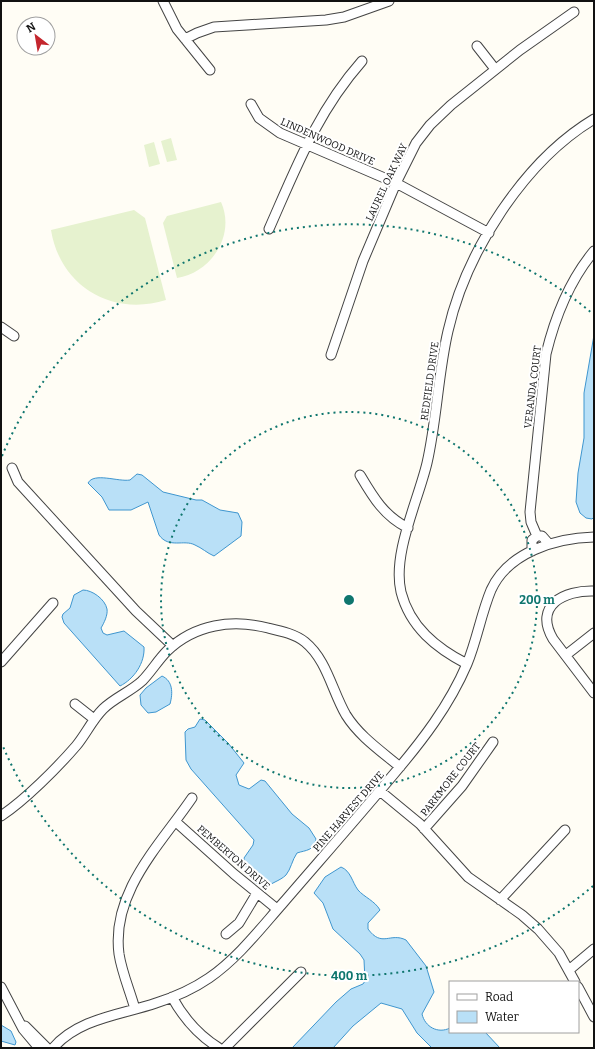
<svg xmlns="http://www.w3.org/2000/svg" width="595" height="1049" viewBox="0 0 595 1049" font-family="Bitter,serif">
<rect width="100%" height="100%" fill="#fffdf5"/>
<path fill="#e6f2cf" d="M171,138L177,160L167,162L161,141Z
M154,142L160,164L149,167L144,145Z
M221,202C236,235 211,273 177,278L163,223L167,216Z
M134,210L145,218L166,300C112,317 60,286 51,230Z"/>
<path fill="#b9e0f7" stroke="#3f96cf" d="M594,335V517L592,519L586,518L580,513L576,502L578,473L584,438V393Z
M137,474L142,475L163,492L196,500H202L220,510L238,513L242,522L241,536L214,556C207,553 202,548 195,545C184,539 169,549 159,535L148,502L131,510H109L102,497L88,483C94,472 118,482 130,480Z
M83,590C92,590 105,599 107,609C108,615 104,623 101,628L103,633L107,635L124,631L144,647C145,663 134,679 120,686L64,623L62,617L63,614L70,608L74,595Z
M162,676C173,681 173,693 170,704L156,712L148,713L141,705L140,695L146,688Z
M200,719L205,720L228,743L244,763L236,775L239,785L249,789L261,780L265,781L292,814L309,828L316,839C314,851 306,850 297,853C292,860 291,869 286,875C283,878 279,880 275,882C255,894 247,874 244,858L253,845L254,840L191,769L186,760L185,732L188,729L195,727Z
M341,867C351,871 352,882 358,890C364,897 375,901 380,910L368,923V929C382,948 390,932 406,940L426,966L434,992L422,1014C425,1027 438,1034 450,1028V1032H485L500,1048H432L417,1033L402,1009L381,1003L353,1026L333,1048H292L336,1002L351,989L363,984L365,981L364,960L360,954L333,929L323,903L314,893L325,877Z
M1,1025L11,1031L16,1042L15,1045L1,1041Z"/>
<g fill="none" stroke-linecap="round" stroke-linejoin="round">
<defs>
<path id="minor" d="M163,1L177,29L210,70
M185,39L197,33L214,27L326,20L344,17L389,1
M477,46L495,69
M251,104L259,118L280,133L396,183L489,233
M269,229C296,168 317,112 362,61
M1,327L14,336
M331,355L363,261L396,183L416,143L430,125L451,105L520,50L574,12
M12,468L18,482L136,611L173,646
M360,475C373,497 384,516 408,528
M537,536L531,522L530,512L546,354C555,317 569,281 594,251
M532,551V540L537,536H542L549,544
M594,591C565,590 533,605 553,639L594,693
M566,655L594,633
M1,662L53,603
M467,664C436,648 410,627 401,592C392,554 418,501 427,463C437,419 438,374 448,331C466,252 524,161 594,119
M75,704L94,719
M380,791L420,824L468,877L522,915L538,929L559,953L575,982
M1,816C25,800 57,768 76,746C86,734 92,720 103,709C114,698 130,692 142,681C151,672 158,660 167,651C195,624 232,619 268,628C281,631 295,634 305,642C327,660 332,691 346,715C359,736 381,751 400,767
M176,822L234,874L277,909
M424,829L462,786L493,742
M500,900L565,830
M226,934L239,923L257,893
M569,970L594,949
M1,987L23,1029L39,1048
M578,987L594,1017
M172,997C184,1019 198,1035 219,1048
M135,1009C130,991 122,973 119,954C111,892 160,845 192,798
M25,1026L47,1048
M53,1048C79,1018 121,1015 156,1003C175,997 193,989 209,978C238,958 260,929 283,903C320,860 357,818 393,775C422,741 449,706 467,664C477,640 481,614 491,590C508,552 556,538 594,537
M225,1048L301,972"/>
</defs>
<use href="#minor" stroke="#444" stroke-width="11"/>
<use href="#minor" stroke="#fff" stroke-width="9"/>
</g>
<g fill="none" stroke="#0f766e" stroke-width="2" stroke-dasharray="2 4">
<circle cx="349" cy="600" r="188"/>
<path d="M593 886A376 376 0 0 1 2 744M2 456A376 376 0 0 1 593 314"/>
</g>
<g text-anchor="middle" stroke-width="4" stroke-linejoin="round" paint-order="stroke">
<g font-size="10" fill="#111" stroke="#fff">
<text transform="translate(328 141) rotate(24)" y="4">LINDENWOOD DRIVE</text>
<text transform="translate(386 182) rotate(-65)" y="4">LAUREL OAK WAY</text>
<text transform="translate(429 381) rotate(-82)" y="4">REDFIELD DRIVE</text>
<text transform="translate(532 387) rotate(-83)" y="4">VERANDA COURT</text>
<text transform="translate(450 779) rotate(-52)" y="4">PARKMORE COURT</text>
<text transform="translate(348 811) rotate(-49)" y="4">PINE HARVEST DRIVE</text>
<text transform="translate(234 857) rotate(41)" y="4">PEMBERTON DRIVE</text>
</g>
</g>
<circle cx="349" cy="600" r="6" fill="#0f766e" stroke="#fff" stroke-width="2"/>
<g font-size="12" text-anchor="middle" font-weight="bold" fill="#0f766e" stroke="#fff" stroke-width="4" stroke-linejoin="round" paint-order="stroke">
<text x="537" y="604">200 m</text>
<text x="349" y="980">400 m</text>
</g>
<rect width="595" height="1049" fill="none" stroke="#111111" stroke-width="4"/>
<rect x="449" y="981" width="130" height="52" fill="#ffffff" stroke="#a0a0a0"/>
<rect x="457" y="994" width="20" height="6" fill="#ffffff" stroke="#a0a0a0"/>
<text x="485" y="1001" font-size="12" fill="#111111">Road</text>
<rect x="457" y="1011" width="20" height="12" fill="#b9e0f7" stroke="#a0a0a0"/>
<text x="485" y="1021" font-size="12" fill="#111111">Water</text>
<g transform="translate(36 36) rotate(329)"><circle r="19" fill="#ffffff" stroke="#a0a0a0"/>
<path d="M0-3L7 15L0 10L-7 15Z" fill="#c4262e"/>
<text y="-6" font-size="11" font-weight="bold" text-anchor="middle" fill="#111111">N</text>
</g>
</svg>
